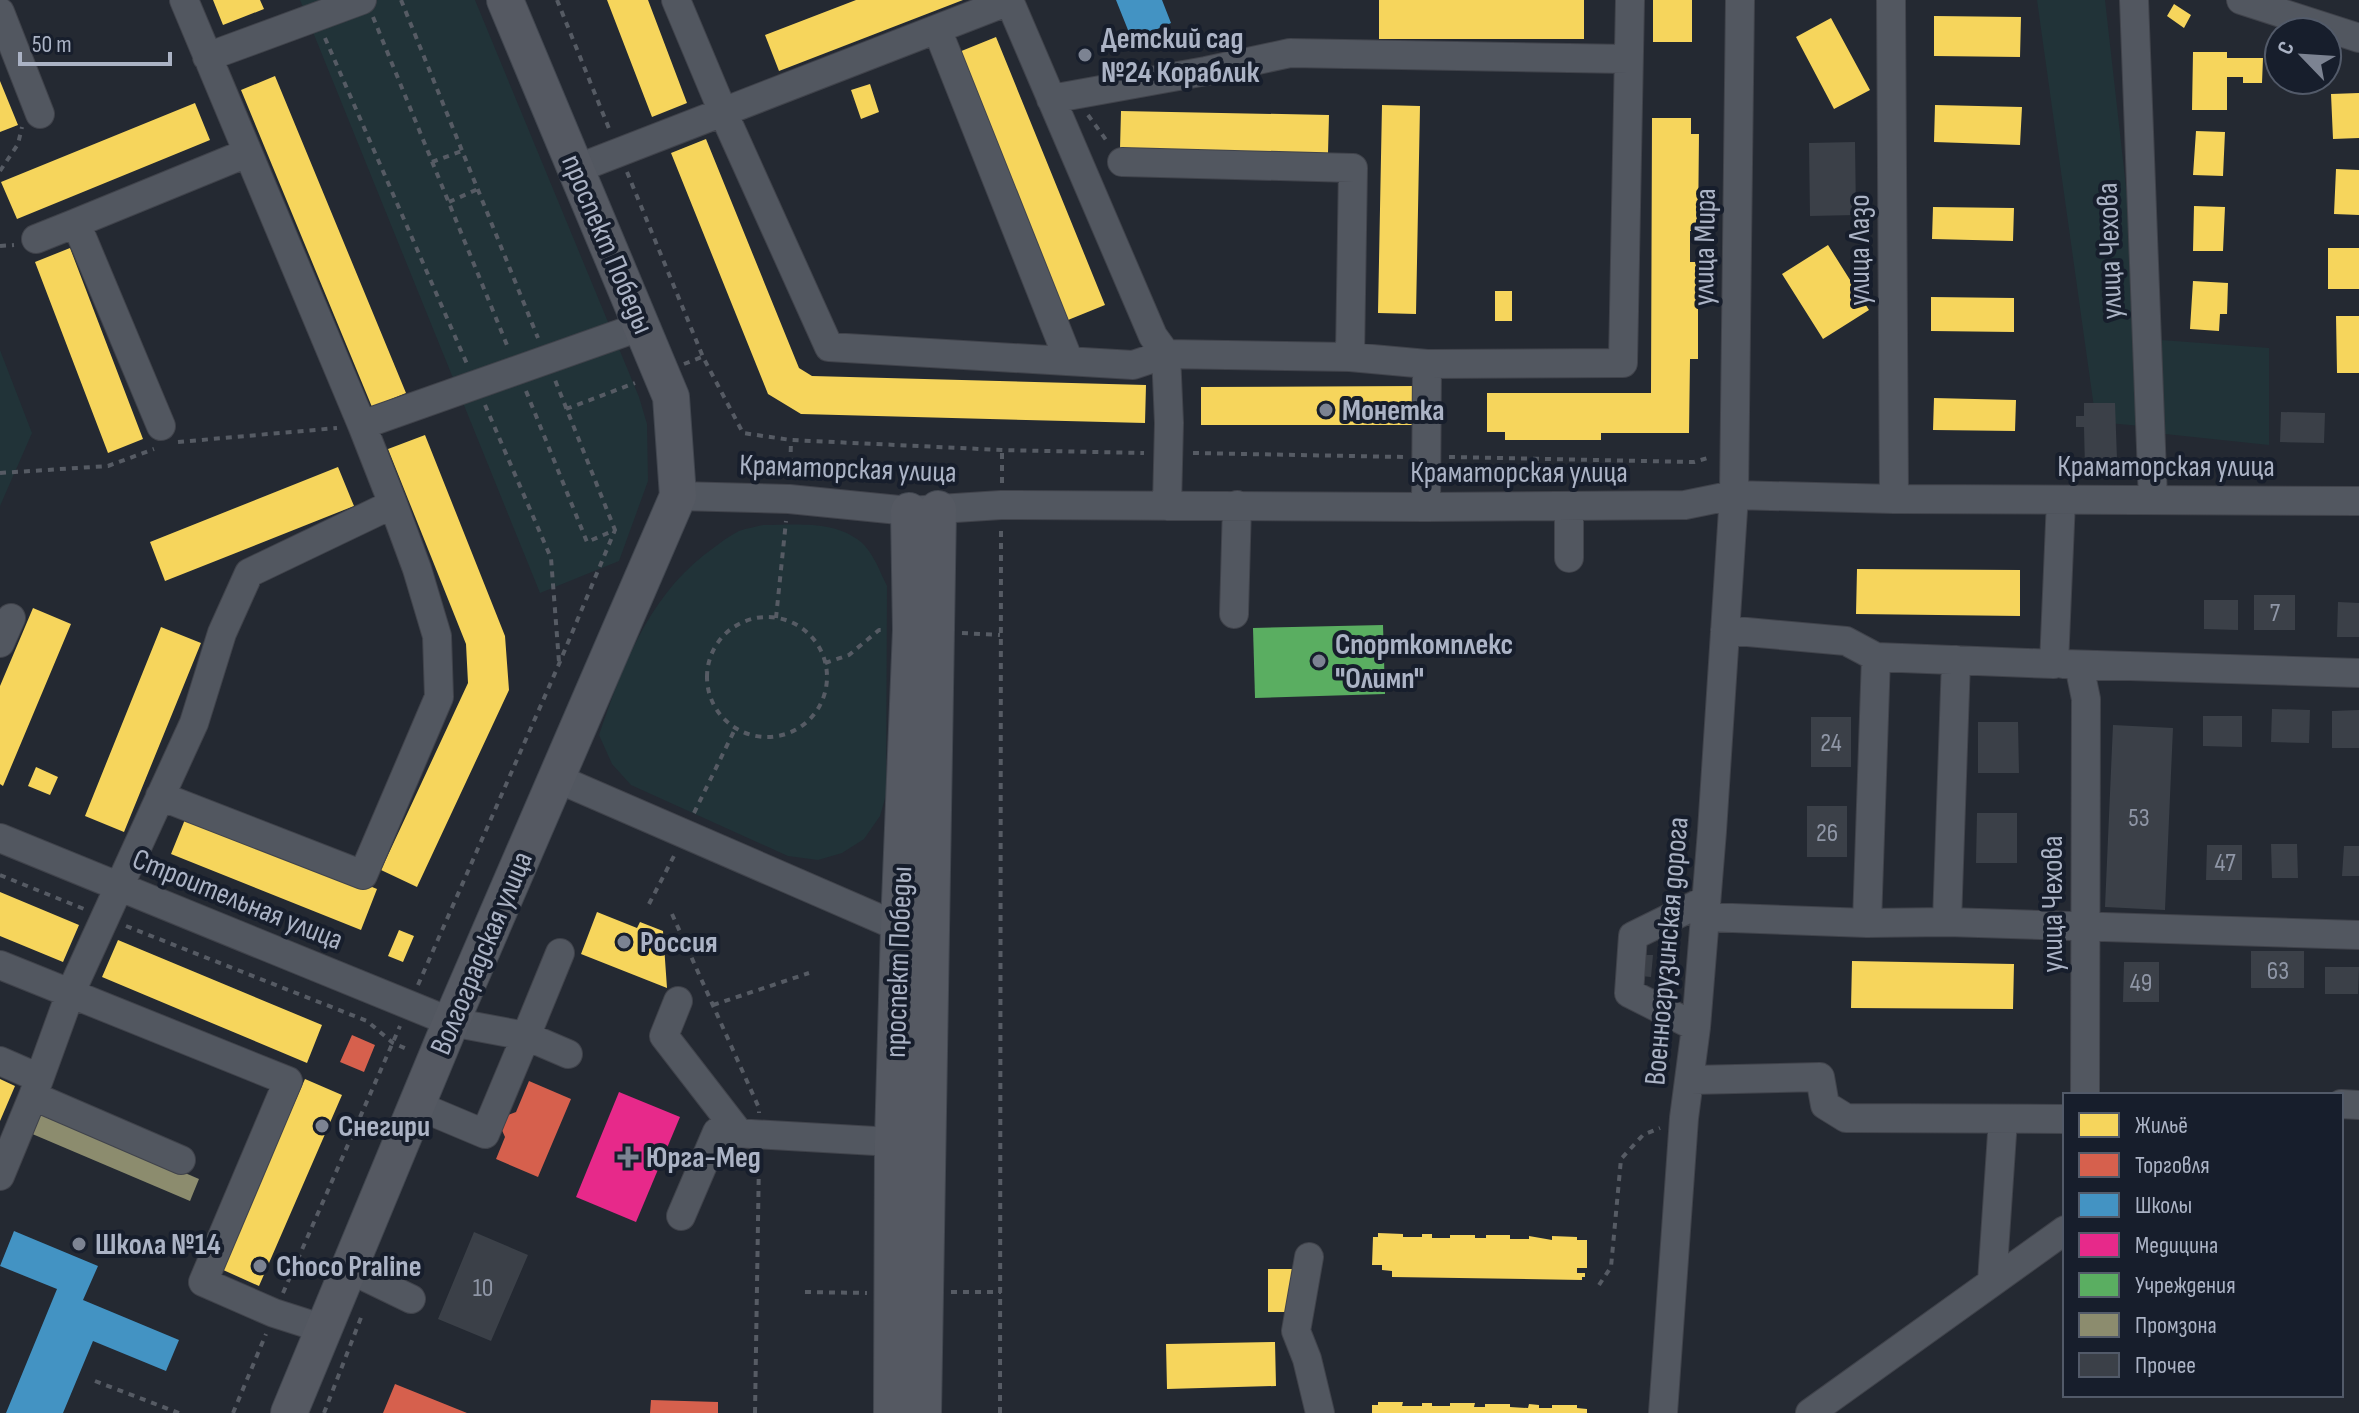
<svg xmlns="http://www.w3.org/2000/svg" width="2359" height="1413" viewBox="0 0 2359 1413" font-family="'Sofia Sans Condensed',sans-serif">
<rect width="100%" height="100%" fill="#242932"/>
<path fill="#213338" d="M300,0H475L639,397L647,424L648,481L619,561L540,593Z
M2037,0H2105L2153,427L2096,422Z
M2161,340L2269,348V445L2165,434Z
M0,350L32,433L0,506Z
M763,525C796,525 834,520 861,542C873,552 880,572 887,586L886,795L880,816L864,839L842,853L818,860L788,856L631,785L612,764L599,735C622,668 647,600 704,555C715,547 727,537 739,531C747,528 756,527 763,525Z"/>
<path fill="#f6d55c" d="M213,0H260L264,9L223,25Z
M607,0H648L687,103L652,117Z
M856,0H963L779,71L765,35Z
M1379,0H1584V39H1379Z
M1653,0H1692V42H1653Z
M2174,4L2191,15L2184,28L2167,16Z
M1934,16L2021,17L2020,57L1934,56Z
M1831,18L1870,90L1834,109L1796,37Z
M996,37L1105,305L1068,320L959,52Z
M2193,52H2227V58H2263L2262,83H2243V77H2227V110H2192Z
M275,76L406,393L372,407L241,90Z
M0,81L18,125L0,132Z
M870,84L879,112L861,119L851,90Z
M2359,93V138L2333,139L2331,94Z
M195,103L210,140L17,219L1,182Z
M1382,105L1420,106L1416,314L1378,313Z
M1935,105L2022,107L2020,145L1934,142Z
M1121,111L1329,115L1328,153L1120,149Z
M1652,118H1691V134H1699L1698,231H1690V262H1698V359H1690L1689,433H1601V440H1505V432H1487V393H1651Z
M2196,131L2225,132L2223,176L2193,175Z
M706,139L799,368L812,376L1146,385L1145,423L801,414L768,394L671,153Z
M2336,169L2359,170V215L2334,214Z
M2194,206L2225,207L2223,251H2193Z
M1933,207L2014,208L2013,241L1932,239Z
M1828,245L1869,310L1823,339L1782,274Z
M70,248L143,439L108,453L35,262Z
M2328,248H2359V289H2328Z
M2193,281L2228,283L2227,314H2220L2219,331L2190,329Z
M1495,291H1512V321H1495Z
M1931,297L2014,298V332L1931,331Z
M2336,316H2359V373H2337Z
M1417,386V425H1201V387Z
M1934,398L2016,400L2015,431L1933,430Z
M425,435L505,636L509,690L417,887L381,870L468,683L466,644L388,449Z
M338,467L354,506L165,581L150,542Z
M1857,569L2020,570V616L1856,614Z
M33,608L71,624L3,786L0,784V686Z
M161,627L201,643L124,832L85,816Z
M36,767L58,777L50,795L28,786Z
M188,812L377,889L361,930L171,854Z
M0,892L79,925L63,962L0,936Z
M597,912L637,928L640,922L663,931L667,988L581,954Z
M399,930L414,936L403,962L388,956Z
M118,940L322,1025L307,1063L102,977Z
M1852,961L2014,964L2013,1009L1851,1008Z
M0,1079L15,1086L0,1121Z
M305,1079L342,1095L259,1286L221,1269Z
M1378,1233L1403,1234V1237H1422V1234H1432V1238H1450V1235H1475V1238H1486V1235H1510V1239H1529V1236L1552,1240V1236L1577,1237V1240H1587V1268H1577V1273H1585V1277H1582V1280L1392,1277V1271L1382,1270V1265H1372L1373,1237H1378Z
M1268,1269H1296L1295,1312H1268Z
M1275,1342L1276,1386L1167,1389L1166,1344Z
M1378,1402H1403L1402,1406H1422V1403H1432V1406H1450V1403H1475L1474,1407H1485V1404H1510V1407L1528,1408L1529,1404L1539,1405V1408H1552V1405H1577V1408L1587,1409V1413H1372V1405H1378Z"/>
<path fill="#d6604d" d="M352,1035L375,1045L364,1072L340,1062Z
M529,1081L571,1099L538,1177L496,1159L505,1137L497,1119L516,1112Z
M395,1384L467,1413H383Z
M651,1400L718,1402V1413H650Z"/>
<path fill="#4393c3" d="M1116,0H1162L1171,23L1132,40Z
M14,1231L98,1266L83,1300L179,1340L166,1371L93,1341L63,1413H6L57,1289L0,1266Z"/>
<path fill="#e7298a" d="M619,1092L680,1117L636,1222L576,1197Z"/>
<path fill="#5aae61" d="M1383,625L1385,694L1255,698L1253,628Z"/>
<path fill="#8c8c6e" d="M39,1110L199,1179L190,1201L30,1133Z"/>
<path fill="#3b4048" d="M1855,142L1856,215L1810,216L1809,143Z
M2084,403H2115L2117,460H2109V469H2085L2084,427H2076V416H2084Z
M2281,412L2325,413L2324,443L2280,442Z
M2254,595H2295V630H2254Z
M2204,600H2238V630L2204,629Z
M2338,602L2359,603V637H2337Z
M2272,709L2310,710L2309,743L2271,742Z
M2359,710V748H2332V711Z
M2203,716H2242V747L2203,746Z
M1811,717H1851V767H1811Z
M1978,722H2018L2019,773H1978Z
M2113,725L2173,728L2165,910L2105,907Z
M1807,806H1847V857H1807Z
M1977,813H2017V863H1976Z
M2271,844H2297L2298,878H2272Z
M2207,845H2242V880H2206Z
M2344,846H2359V876H2342Z
M2251,951H2304V988H2251Z
M1643,955H1653L1651,977L1641,976Z
M2124,962H2159V1002H2123Z
M2325,967H2359L2358,994H2325Z
M474,1232L528,1255L491,1341L438,1319Z"/>
<g fill="none" stroke-linecap="round" stroke-linejoin="round">
<defs>
<path id="minor" d="M676,0L723,112L829,347L1133,365L1166,354L1350,357L1353,168L1122,162
M1009,0L1153,336L1166,354L1169,423L1167,506
M1891,0L1894,499
M2134,0L2153,500
M2241,0L2359,38
M0,12L40,114
M937,29L1069,361
M207,57L362,0
M1051,99L1206,71L1290,53L1628,59
M576,169L1009,1
M36,239L76,223
M1350,357L1427,364
M362,425L642,326
M161,426L76,223L247,153
M678,496L789,499L909,511L1001,505L1426,507L1685,505L1734,495L1894,499L2359,501
M1426,507L1427,364L1623,363L1630,0
M1569,558V506
M1234,614L1237,505
M1725,630L1846,641L1876,657L2054,664L2061,500
M0,643L11,618
M1876,657L1867,923L1947,922L2359,935
M2063,664L2359,673
M2079,665L2086,699L2085,1095
M556,778L899,927
M160,796L363,875L439,697L437,636L417,569L393,504
M0,838L451,1022L526,1036L485,1134L416,1105
M1705,917L1867,923
M1947,922L1956,660
M560,953L526,1036L568,1054
M0,965L288,1081L203,1282L274,1313L324,1329
M678,1001L664,1036L739,1133
M1696,1027L1629,993L1633,936L1706,900
M0,1061L39,1078
M1691,1080L1820,1077L1825,1105L1846,1118L2065,1119
M2341,1104L2359,1105
M181,1160L33,1096L70,994L194,723L222,633L249,573L393,504L362,425L184,0
M0,1176L33,1096
M681,1216L717,1132L893,1142
M1309,1257L1296,1331L1307,1359L1320,1413
M349,1269L411,1299
M1992,1282L2003,1119
M1663,1413L1684,1118L1696,1027L1712,831L1734,495L1740,0
M1810,1413L2065,1230"/>
<path id="major" d="M289,1413L451,1022L678,496L671,397L505,0
M892,1413L893,1142L899,927L911,630L909,511
M923,1413L938,509"/>
</defs>
<use href="#minor" stroke="#40434b" stroke-width="30"/>
<use href="#major" stroke="#41464f" stroke-width="38"/>
<path stroke="#565b64" stroke-width="4" stroke-dasharray="6 6" stroke-linecap="butt" d="M401,0L538,338
M557,0L610,131
M373,17L509,350
M325,38L467,364
M1088,115L1109,144
M432,162L462,151
M0,171L18,144L22,127
M627,172L703,357L743,433L791,440L1002,450L1144,453
M449,202L478,189
M0,246L14,245
M684,364L702,357
M526,391L587,542L615,530L555,380
M485,405L551,558L559,662
M566,409L635,383
M178,442L337,428
M1193,453L1404,457
M1449,457L1694,462L1711,457
M0,473L108,466L154,449
M790,476L791,441
M1002,483V451
M707 677a60 60 0 1 1 120 0a60 60 0 1 1-120 0Z
M776,618L786,521
M962,633L1000,635
M825,663L849,655L879,630H885
M694,813L735,729
M0,875L84,909
M649,904L675,854
M672,914L759,1108V1113
M126,926L367,1021L393,1043L409,1050
M418,985L559,664L615,530
M713,1005L809,973
M1599,1285L1611,1267L1621,1159L1643,1135L1660,1128
M805,1292L867,1293
M951,1292H1001
M283,1293L400,1026
M95,1381L179,1413
M233,1413L266,1334
M324,1413L362,1315
M755,1413L759,1158
M1000,1413L1001,527"/>
<use href="#minor" stroke="#525760" stroke-width="28"/>
<use href="#major" stroke="#555962" stroke-width="36"/>
</g>
<g fill="#7c8392" stroke="#171e2c" stroke-width="3">
<circle cx="1085" cy="55" r="8"/>
<circle cx="1326" cy="410" r="8"/>
<circle cx="1319" cy="661" r="8"/>
<circle cx="624" cy="942" r="8"/>
<circle cx="322" cy="1126" r="8"/>
<path d="M624 1145h8v8h8v8h-8v8h-8v-8h-8v-8h8z"/>
<circle cx="79" cy="1244" r="8"/>
<circle cx="260" cy="1266" r="8"/>
</g>
<g text-anchor="middle" stroke-width="8" stroke-linejoin="round" paint-order="stroke">
<g font-size="26" fill="#8f96a6">
<text x="2275" y="621">7</text>
<text x="1831" y="751">24</text>
<text x="2139" y="826">53</text>
<text x="1827" y="841">26</text>
<text x="2225" y="871">47</text>
<text x="2278" y="979">63</text>
<text x="2141" y="991">49</text>
<text x="483" y="1296">10</text>
</g>
<g font-size="30" font-weight="bold" fill="#abb3c5" stroke="#171e2c" text-anchor="start">
<text x="1101" y="48">Детский сад<tspan x="1101" dy="34">№24 Кораблик</tspan></text>
<text x="1342" y="420">Монетка</text>
<text x="1335" y="654">Спорткомплекс<tspan x="1335" dy="34">"Олимп"</tspan></text>
<text x="640" y="952">Россия</text>
<text x="338" y="1136">Снегири</text>
<text x="646" y="1167">Юрга-Мед</text>
<text x="95" y="1254">Школа №14</text>
<text x="276" y="1276">Choco Praline</text>
</g>
<g font-size="30" fill="#abb3c5" stroke="#171e2c">
<text transform="translate(608 244) rotate(67)" y="10">проспект Победы</text>
<text transform="translate(1704 247) rotate(-89)" y="10">улица Мира</text>
<text transform="translate(1859 250) rotate(-90)" y="10">улица Лазо</text>
<text transform="translate(2109 251) rotate(-92)" y="10">улица Чехова</text>
<text x="2166" y="476">Краматорская улица</text>
<text transform="translate(848 468) rotate(2)" y="10">Краматорская улица</text>
<text x="1519" y="482">Краматорская улица</text>
<text transform="translate(238 899) rotate(22)" y="10">Строительная улица</text>
<text transform="translate(2052 904) rotate(-90)" y="10">улица Чехова</text>
<text transform="translate(1666 951) rotate(-85)" y="10">Военногрузинская дорога</text>
<text transform="translate(481 953) rotate(-67)" y="10">Волгоградская улица</text>
<text transform="translate(898 962) rotate(-88)" y="10">проспект Победы</text>
</g>
</g>
<rect x="2063" y="1093" width="280" height="304" fill="#171e2c" stroke="#525a69" stroke-width="2"/>
<rect x="2079" y="1113" width="40" height="24" fill="#f6d55c" stroke="#525a69" stroke-width="2"/>
<text x="2135" y="1133" font-size="24" fill="#abb3c5">Жильё</text>
<rect x="2079" y="1153" width="40" height="24" fill="#d6604d" stroke="#525a69" stroke-width="2"/>
<text x="2135" y="1173" font-size="24" fill="#abb3c5">Торговля</text>
<rect x="2079" y="1193" width="40" height="24" fill="#4393c3" stroke="#525a69" stroke-width="2"/>
<text x="2135" y="1213" font-size="24" fill="#abb3c5">Школы</text>
<rect x="2079" y="1233" width="40" height="24" fill="#e7298a" stroke="#525a69" stroke-width="2"/>
<text x="2135" y="1253" font-size="24" fill="#abb3c5">Медицина</text>
<rect x="2079" y="1273" width="40" height="24" fill="#5aae61" stroke="#525a69" stroke-width="2"/>
<text x="2135" y="1293" font-size="24" fill="#abb3c5">Учреждения</text>
<rect x="2079" y="1313" width="40" height="24" fill="#8c8c6e" stroke="#525a69" stroke-width="2"/>
<text x="2135" y="1333" font-size="24" fill="#abb3c5">Промзона</text>
<rect x="2079" y="1353" width="40" height="24" fill="#3b4048" stroke="#525a69" stroke-width="2"/>
<text x="2135" y="1373" font-size="24" fill="#abb3c5">Прочее</text>
<g transform="translate(2303 56) rotate(295)"><circle r="38" fill="#171e2c" stroke="#525a69" stroke-width="2"/>
<path d="M0-6L14 30L0 20L-14 30Z" fill="#7c8392"/>
<text y="-12" font-size="22" font-weight="bold" text-anchor="middle" fill="#abb3c5">С</text>
</g>
<path d="M20 52v12h150v-12" fill="none" stroke="#abb3c5" stroke-width="4"/>
<text x="32" y="52" font-size="24" fill="#abb3c5" stroke="#171e2c" stroke-width="6" paint-order="stroke">50 m</text>
</svg>
